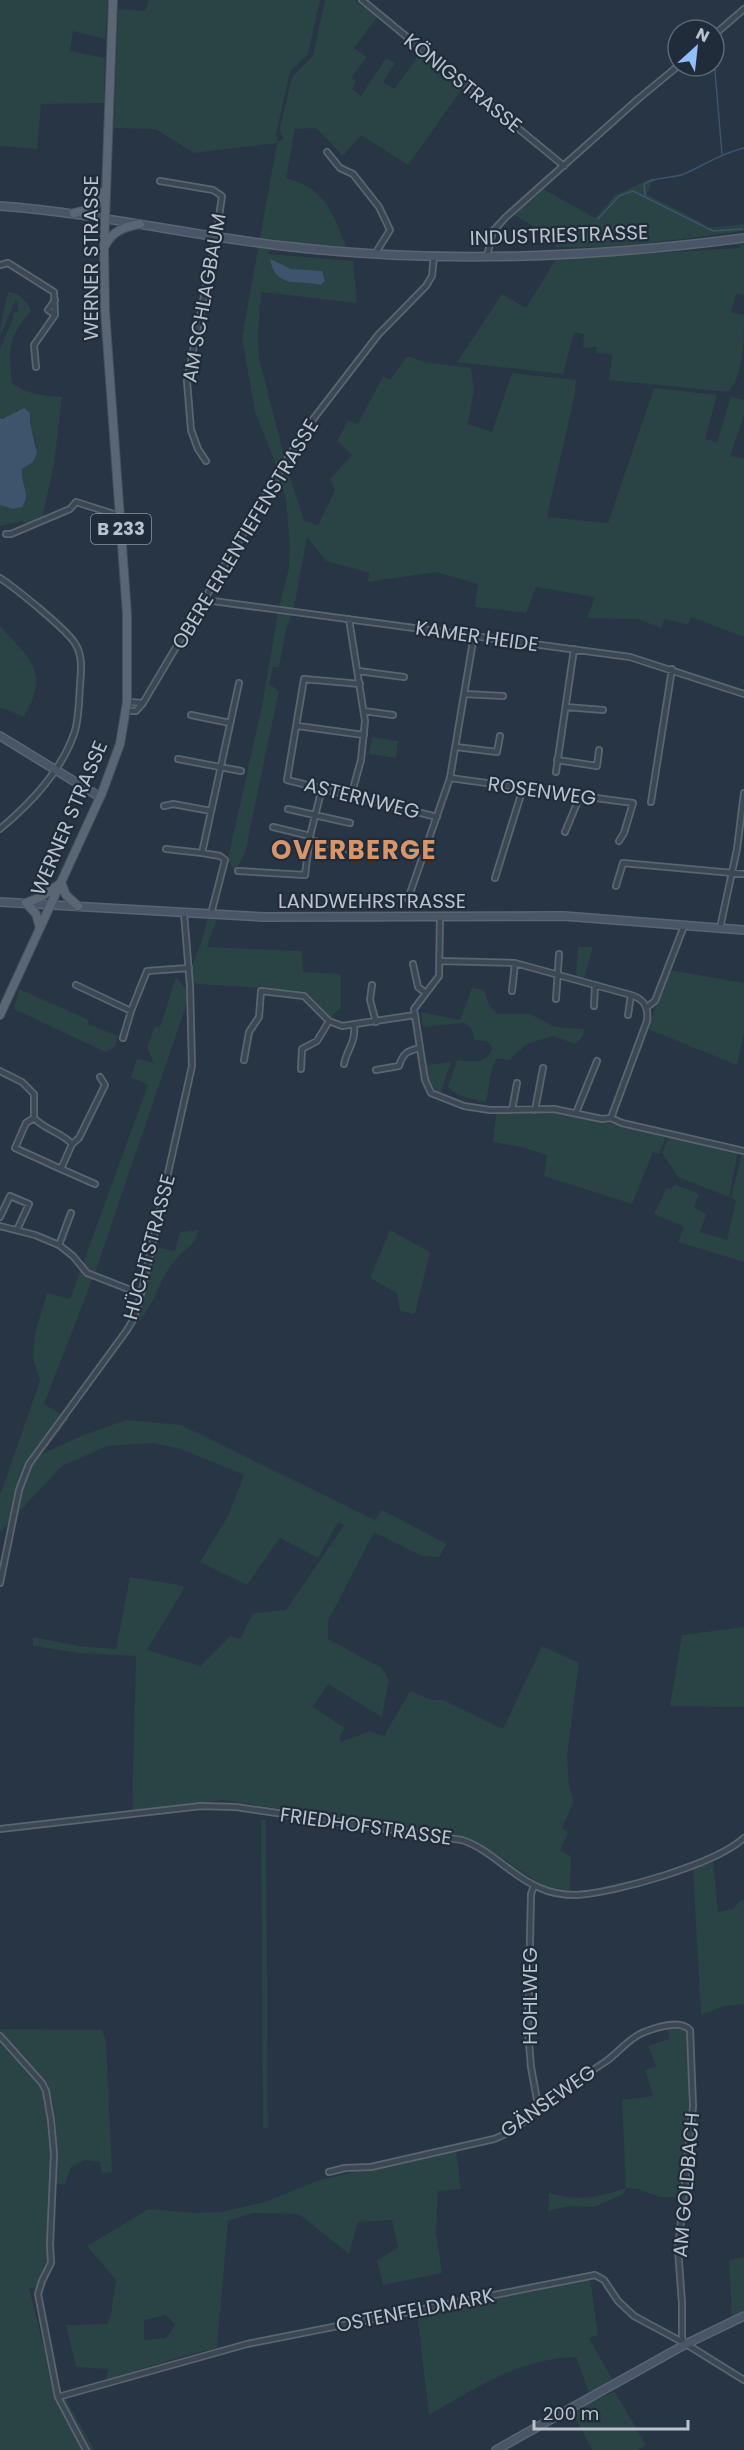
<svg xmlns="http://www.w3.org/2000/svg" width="744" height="2450" viewBox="0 0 744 2450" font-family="Poppins,sans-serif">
<rect width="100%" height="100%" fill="#283544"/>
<path fill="#2a4345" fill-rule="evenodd" d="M0,0H108L105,39L73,31L70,51L105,58L104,103L41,104L37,149L0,146Z
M149,0H320L308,54L290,72L276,134L278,142L283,139L280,128L292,77L313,56L325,0H354L377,17L354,48L367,57L351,78L356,81L352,89L361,96L386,58L395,63L383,82L394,89L421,52L464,86L408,165L361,135L343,156L316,128L295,129L286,178C330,190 333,217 350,255L271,247L268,254L353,261L357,303L261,292L258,333L259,357L287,468L304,520L318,526L335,490L330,479L352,455L337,441L348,421L358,424L383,376L390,380L407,356L425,362L471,368L474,389L468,424L492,432L512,373L576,380L575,394L547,517L608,523L654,388L717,395L705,439L717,442L731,397L744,400V415L730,456L744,458V637L691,617L688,625L665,619L661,628L638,619L587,618L595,597L536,587L526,613L475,607L478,584L436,572L367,582L370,573L326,561L307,537L294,608L286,630L279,667H273L269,684L279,691L245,853L237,868L233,869L228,859L262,706L279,607L289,568L290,547L286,501L278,470L255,412L242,338L277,143L194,153L155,129L114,128L118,9L145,11Z
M654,177L647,194L700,222L708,228L744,224V231C682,239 618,249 555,247V244H539L543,232L514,215L543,189L595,218L615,195Z
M741,244H744V295L736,294L731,312L744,315C744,339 744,376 728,392L609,380L612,355L597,353L596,347L583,348L584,334L574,332L563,374L457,362L502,294L526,308L556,259L739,248Z
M8,292C20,293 26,300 31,311C7,339 9,348 12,383C25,394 45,396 62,397L54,464L42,519L28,524L22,521L0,526V505L21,482L22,468C48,454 33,427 17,410L12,415L0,418V349L13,318V313L19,311L16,299L0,337C0,322 5,308 8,292Z
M0,626C31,660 50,671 24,717L0,707Z
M372,737L398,741L396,758L369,754Z
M209,914L218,915L207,947L302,951L303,972L341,974V1007L330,1019L304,991L198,984L194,982L190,971L203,937Z
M578,947H593L584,979L576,977Z
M669,970L744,983V1033L737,1065L648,1029Z
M176,977L190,994L96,1270L44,1404L69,1419L42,1454L81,1436L126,1420L181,1425L375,1520L382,1510L447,1544L439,1557L422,1556L374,1532L328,1621V1639L382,1668L389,1680L382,1717L328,1684L313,1707L345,1728L340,1736L341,1742L370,1731L384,1736L410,1691L432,1700H443L503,1729L542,1646L579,1663L567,1756L569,1786L574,1801L562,1828L568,1832L560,1851L571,1856L570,1891L543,1886L493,1852L467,1838L224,1800L132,1810L136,1656L80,1653L33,1646V1637L79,1646L116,1649L130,1577L174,1584L185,1587L147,1650L200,1666L230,1636L240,1639L253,1613L286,1610L344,1525L338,1522L318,1558L280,1538L247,1585L200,1562L228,1516L244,1475L181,1449L153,1443L107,1446L62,1466L0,1532V1495L40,1381L33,1358L35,1333L47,1293L70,1299L148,1085L131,1077L137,1058L154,1063L147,1048L155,1026L160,1027Z
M472,988L484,990L489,1005L497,1014H530L555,1027L584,1029L583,1036L575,1044L553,1036L527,1044L509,1060L497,1058C490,1068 489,1089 486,1102C473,1099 456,1097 448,1087L457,1060C471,1062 488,1064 492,1048L487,1041L474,1040L472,1029L465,1023L423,1027L421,1012L460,1020Z
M19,989L89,1020L88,1024L118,1036L115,1047L105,1052L14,1009Z
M451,1062L440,1094L429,1084L426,1065Z
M551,1112L663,1134L665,1139L659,1154L653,1152L632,1204L544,1176L547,1156L526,1148L493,1142L496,1114Z
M669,1136L738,1151L729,1197L678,1177L662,1153Z
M742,1153H744V1262L678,1242L684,1227L654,1214L667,1188L671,1189L674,1184L699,1194L694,1207L706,1214L700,1232L727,1240L736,1200L731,1198Z
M199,1230C193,1249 188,1246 176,1259C158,1280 154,1308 133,1328L144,1296L155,1247L175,1251L180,1232Z
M390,1230L430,1252L415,1314L400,1311L397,1293L370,1278Z
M744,1627V1707L670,1706L682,1635Z
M261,1820H266L268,2128H263Z
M713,1861L718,1912L733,1909L740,1901L744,1900V2004L725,2006L701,2015L693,1868Z
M682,2027L687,2030C689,2090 691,2138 680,2197H660L638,2189L626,2188L623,2194L594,2207L569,2206L548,2211L549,2193C583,2202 593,2198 626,2188L622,2100L653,2096L645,2070L656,2066L648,2046L669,2039L667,2029Z
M0,2029L102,2030L106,2041L112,2172L102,2173L100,2162L85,2160L71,2167L65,2184H55C55,2154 62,2103 42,2079C31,2064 6,2045 0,2029Z
M0,2038L41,2085L46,2097L51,2135V2189L47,2236L49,2263L36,2289L29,2288L43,2344L60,2388L94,2450H0Z
M456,2150L461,2189L438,2191L436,2232L442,2273L383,2285L377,2260L398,2248L392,2220L358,2222L349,2254L299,2214L253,2213L228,2221L217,2348L184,2356L106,2380L108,2369L76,2367L66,2325L107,2324L111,2315L116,2280L87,2246L149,2209L196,2213L221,2212L265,2202L319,2180ZM166,2315L175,2325L166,2338L144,2340V2320Z
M744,2257V2311L732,2317L729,2260Z
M590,2278L598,2335L589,2338L612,2379L589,2393L576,2357C518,2359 478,2387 429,2415L417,2314Z
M615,2392L646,2445L638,2450H592L573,2413L592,2401Z"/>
<path fill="#3e546d" d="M270,259L291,269L322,271L325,281L320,285C298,279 276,290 270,259Z
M24,408L30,413V423L37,453L33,462L22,469C20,485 32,493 22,507L13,509L0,505V418L2,419Z"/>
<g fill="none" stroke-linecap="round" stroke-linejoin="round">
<path stroke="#3e546d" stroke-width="1.5" d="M714,60L722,154
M645,195L644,184C656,176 670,179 684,174C705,165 721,153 744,148
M598,219L619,196L633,191L713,231L742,229"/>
<defs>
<path id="street" d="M362,0L564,166
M714,35L744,9
M327,152L340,168L353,174L379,207L390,230L375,254
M160,181L213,190L222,196L216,237L187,381L191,430L198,449L206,461
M487,256L493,231L506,217L637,100L678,66
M0,265L8,263L54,292L55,315L34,345L36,367
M55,315L48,310L55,300
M6,534H11L70,509L76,502L120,516
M0,578C14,587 69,631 76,645C83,657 81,672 80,685C79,700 79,717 75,731C62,771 31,803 0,829
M205,600L630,657L744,694
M349,619L365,721L361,760L351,796
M358,671L404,677
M360,684L304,679L287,780L437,817
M464,694L503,696
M127,702L143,703
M566,707L603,710
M126,711H136L143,703L304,431L378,335L426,286L432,276L434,256
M364,711L393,715
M191,715L230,723
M298,726L364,735
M456,747L497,752L500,736
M178,759L241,771
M557,760L597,766L599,750
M556,772L574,649
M450,778L633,803L624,833L619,841
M651,802L672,669
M164,806L173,804L211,811
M288,809L350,823
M273,827L310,836
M565,832L580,796
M310,840L346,848L354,855
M166,849L202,853
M238,871L305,875L310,836L322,788
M495,878L523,788
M616,886L623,863L744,874
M408,899L450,778L474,635
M211,914L225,860L220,856L202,853L239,683
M440,918L439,976L414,1009L425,1080L431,1093L464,1106L490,1110L554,1109L602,1119L611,1118L622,1123L744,1151
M720,928L737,849L744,793
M440,961L515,963L631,995C644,999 649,1007 647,1021L611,1118
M413,964L418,987L426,993
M76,985L131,1011L147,971L189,968
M372,985L370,1000L376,1022
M512,991L515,963
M556,999L559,954
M594,1006L595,985
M647,1007L655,1001L684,926
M628,1015L631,995
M123,1038L131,1011
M244,1060L249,1032L259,1017L261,991L304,996L329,1021L342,1026L415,1015
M344,1064C347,1050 356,1041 354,1026
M301,1069L302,1049L317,1041L329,1021
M376,1070L399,1066C403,1053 407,1051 420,1048
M0,1071L22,1082L34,1094V1118
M512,1110L517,1083
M535,1110L543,1068
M576,1113L597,1061
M61,1169L15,1148L26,1123L34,1118C45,1130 61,1132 72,1144
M95,1184L61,1169L72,1144L79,1138L105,1085L100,1077
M0,1217L10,1196L29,1204L17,1230
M0,1226L35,1235L59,1245L73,1256L87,1273L141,1294
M59,1245L71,1213
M0,1583L19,1490L29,1464L127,1330L134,1318L141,1294L192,1066L190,986L184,913
M0,1829L201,1806L236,1807L462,1840C492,1850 512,1877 540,1888C551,1893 564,1895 576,1895C615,1893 716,1864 744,1838
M534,1886L531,1894L528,2030L531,2067L538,2105
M0,2036L42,2083L46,2091L51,2120L54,2154L50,2244L51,2263L42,2281L38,2294L58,2397L86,2450
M329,2172L345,2168L371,2167L494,2139C513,2132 527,2122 538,2105C560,2090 583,2077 605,2062C617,2054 628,2039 642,2033C654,2028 680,2019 690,2030L693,2106L678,2249L682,2303V2338L684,2342
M58,2397L247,2344L595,2275L604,2280L618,2301L634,2316L686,2344L744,2380"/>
<path id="secondary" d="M0,206C95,213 188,235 283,246C435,264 592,258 744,238
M0,736L100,797
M0,902L264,917L564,916L744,930
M496,2450L686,2344L744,2316"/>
<path id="primary" d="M74,213L94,208L105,190
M105,246C112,231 124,227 140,224
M61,882L66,895L78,906
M26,903L41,897L58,885
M26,903L36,914L40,928
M0,1015L102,793L120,744L127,702V614L105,311L104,248L113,0"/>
</defs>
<use href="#street" stroke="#5b6571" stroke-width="8"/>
<use href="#secondary" stroke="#5b6571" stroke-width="10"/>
<use href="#primary" stroke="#46505d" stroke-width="10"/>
<use href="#street" stroke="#3c4754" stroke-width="4.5"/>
<use href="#secondary" stroke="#4a5667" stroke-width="7"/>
<use href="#primary" stroke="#5a6674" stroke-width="8"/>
</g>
<g text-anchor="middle" stroke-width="4.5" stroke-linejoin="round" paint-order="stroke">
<rect fill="#212c3a" stroke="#8c95a1" stroke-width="1.5" x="91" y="514" width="60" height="30" rx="4.5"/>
<g font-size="18" font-weight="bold" fill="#bac2cd">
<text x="121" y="535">B 233</text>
</g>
<g font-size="20" fill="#bac2cd" stroke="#212c3a">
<text transform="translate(463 83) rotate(39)" y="7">KÖNIGSTRASSE</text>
<text transform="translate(559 235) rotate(-2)" y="7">INDUSTRIESTRASSE</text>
<text transform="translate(91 258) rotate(-90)" y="7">WERNER STRASSE</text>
<text transform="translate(204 298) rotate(-80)" y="7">AM SCHLAGBAUM</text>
<text transform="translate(245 534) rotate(-59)" y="7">OBERE ERLENTIEFENSTRASSE</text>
<text transform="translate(477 636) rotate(8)" y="7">KAMER HEIDE</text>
<text transform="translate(542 791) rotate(8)" y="7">ROSENWEG</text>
<text transform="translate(362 798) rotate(14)" y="7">ASTERNWEG</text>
<text transform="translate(69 818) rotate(-67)" y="7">WERNER STRASSE</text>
<text x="372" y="908">LANDWEHRSTRASSE</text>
<text transform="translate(149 1247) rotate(-75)" y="7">HÜCHTSTRASSE</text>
<text transform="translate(366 1826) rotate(8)" y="7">FRIEDHOFSTRASSE</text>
<text transform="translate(530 1996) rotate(-90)" y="7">HOHLWEG</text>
<text transform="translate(548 2101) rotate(-35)" y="7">GÄNSEWEG</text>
<text transform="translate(686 2185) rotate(-85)" y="7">AM GOLDBACH</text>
<text transform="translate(415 2310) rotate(-11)" y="7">OSTENFELDMARK</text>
</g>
<g font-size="26" font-weight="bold" letter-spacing="1.5" fill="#d8956a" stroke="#212c3a">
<text x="354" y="859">OVERBERGE</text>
</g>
</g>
<g transform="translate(696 48) rotate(27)"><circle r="28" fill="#212c3a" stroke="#5e6875" stroke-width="1.5"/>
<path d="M0-4.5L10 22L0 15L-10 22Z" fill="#93bff9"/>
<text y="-9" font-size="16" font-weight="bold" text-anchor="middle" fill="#bac2cd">N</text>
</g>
<path d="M534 2420v9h154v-9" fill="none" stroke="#bac2cd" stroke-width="3"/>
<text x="543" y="2420" font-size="18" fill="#bac2cd" stroke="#212c3a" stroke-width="4.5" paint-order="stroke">200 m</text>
</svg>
